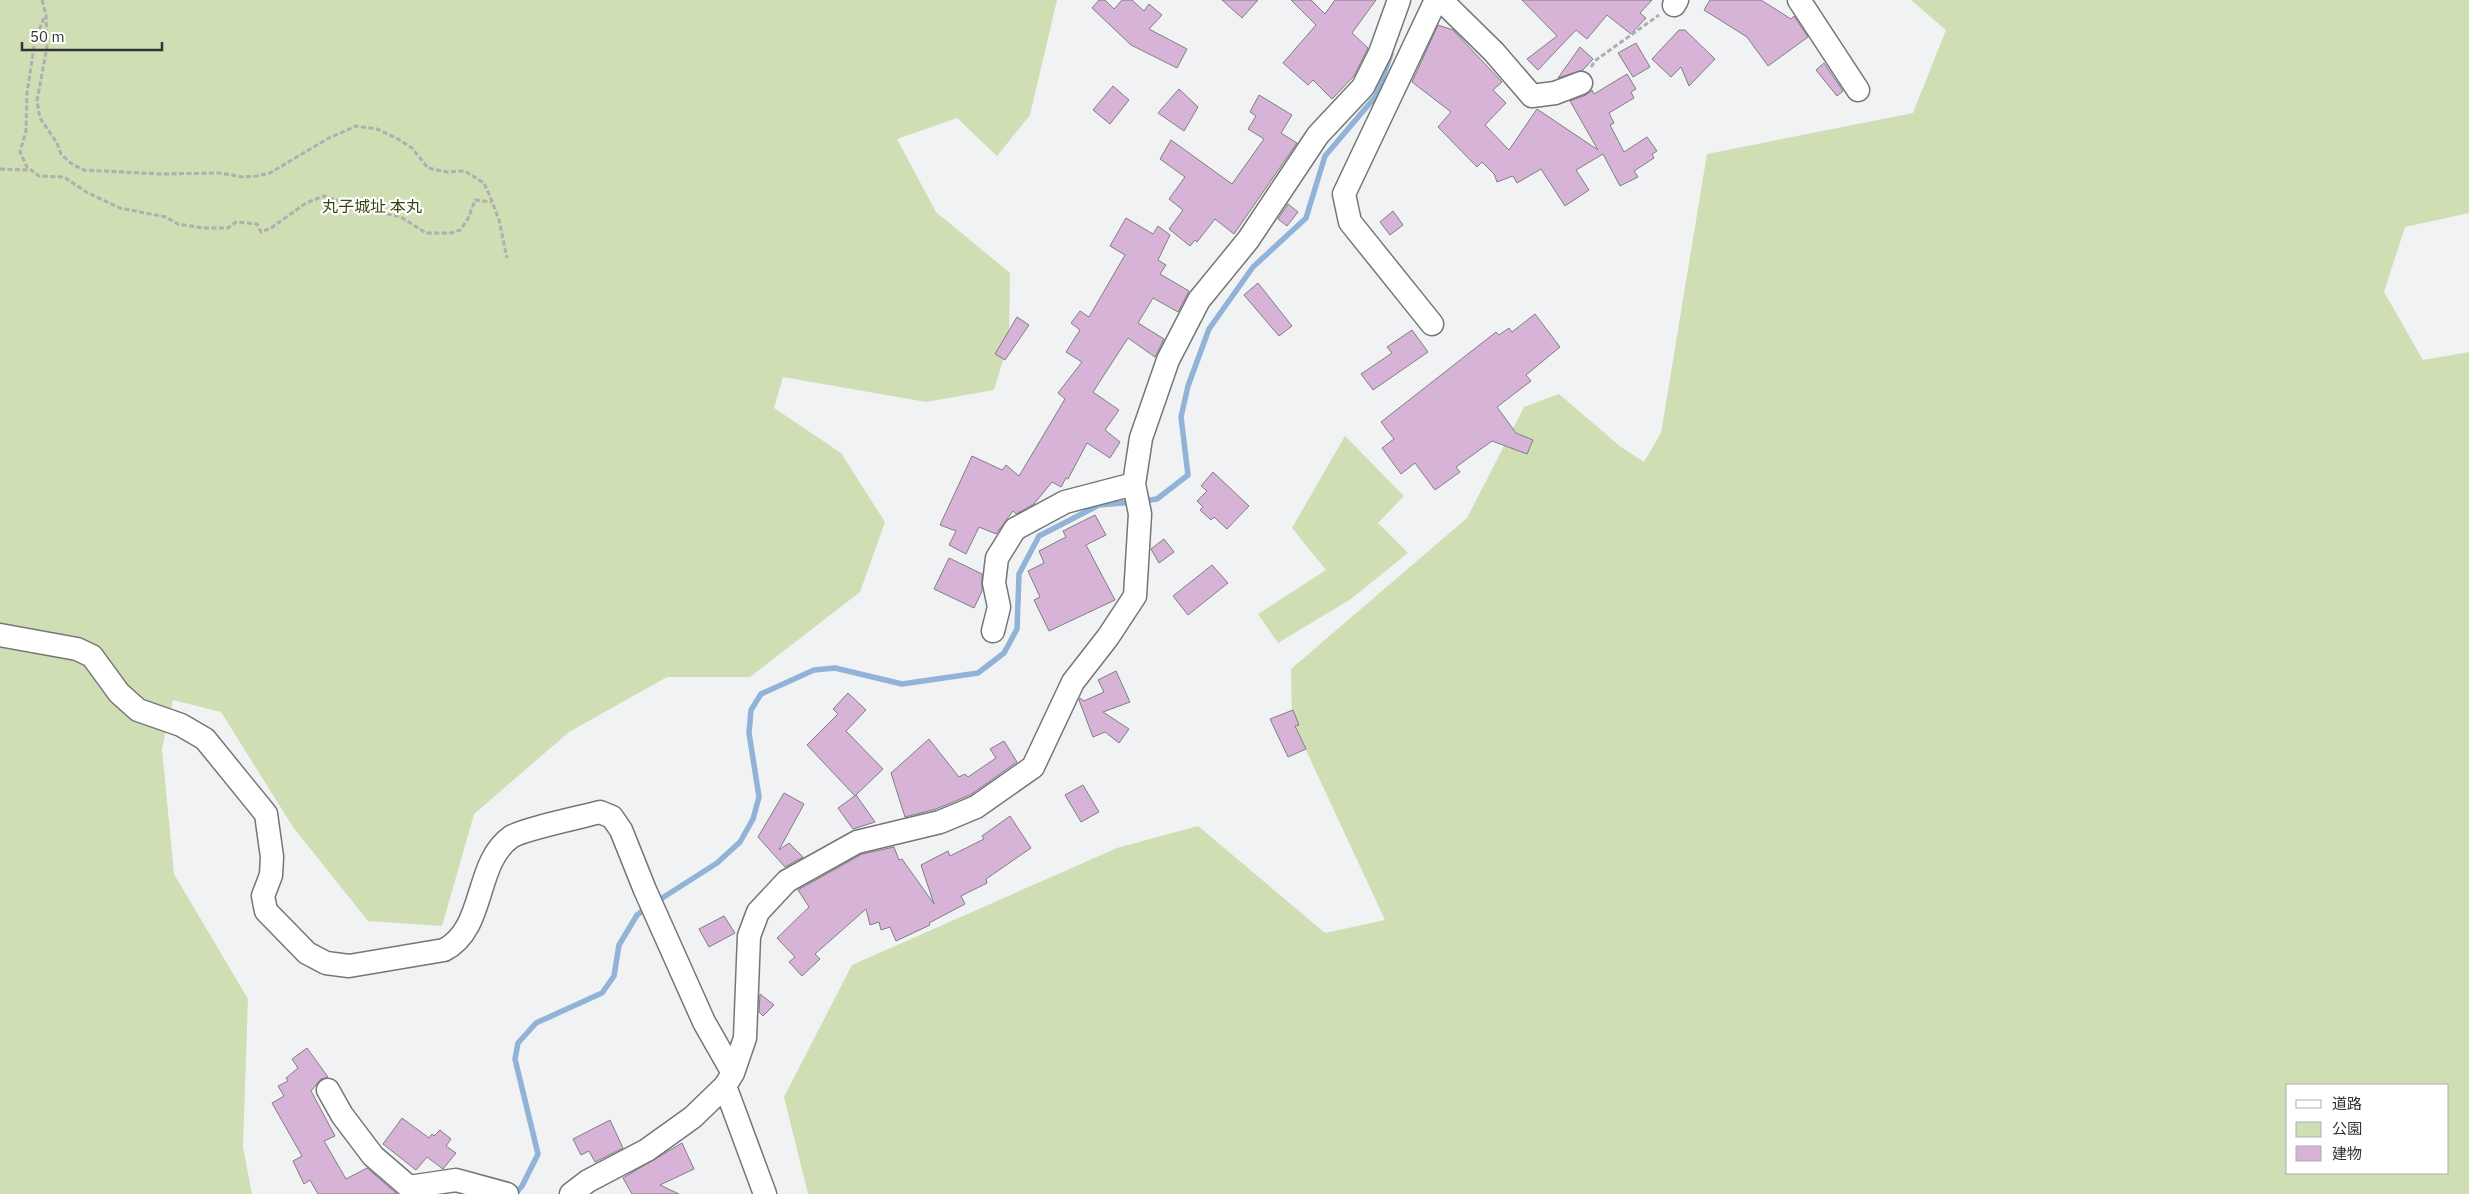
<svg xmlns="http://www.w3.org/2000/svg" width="2469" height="1194" viewBox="0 0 2469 1194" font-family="'IBM Plex Sans','Noto Sans JP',sans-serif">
<rect width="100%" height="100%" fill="#f1f2f4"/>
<path fill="#cfdeb3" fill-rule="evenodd" d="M0,0H1057L1030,115L997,156L957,118L897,139L936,212L1010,273L1009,340L994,390L926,402L783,377L774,408L841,453L885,522L860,592L750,677H667L569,732L474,814L442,926L368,921L293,827L221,712L173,700L162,749L174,874L248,999L243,1147L252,1194H0Z
M1911,0H2469V213L2405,227L2384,292L2423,360L2469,352V1194H808L784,1097L852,965L1117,848L1198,826L1325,933L1385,920L1292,720L1291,669L1467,518L1524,407L1559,394L1621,447L1644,462L1661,433L1707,154L1913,113L1946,30ZM2288,1085H2448V1173H2288Z
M1345,436L1404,496L1378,523L1408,553L1351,599L1278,643L1258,614L1326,570L1292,528Z"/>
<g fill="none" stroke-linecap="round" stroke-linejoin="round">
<path stroke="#91b3d7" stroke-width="5.5" d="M1143,501L1157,499L1188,475L1181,417L1188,386L1209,329L1253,267L1306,218L1325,156L1376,96L1391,54
M656,902L717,863L740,842L753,819L759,797L749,733L751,710L761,694L814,670L835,668L902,684L978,673L1004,653L1017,629L1019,574L1039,536L1099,505L1134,502
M515,1194L522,1186L538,1154L515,1059L518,1043L536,1023L602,993L614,976L619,945L637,915L648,907"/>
</g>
<path fill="#d7b3d8" stroke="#807f80" d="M1099,0H1105L1114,9L1122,0H1132L1144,11L1149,4L1162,15L1149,29L1187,49L1177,68L1131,45L1092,8Z
M1222,0H1258L1242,18Z
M1291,0H1311L1325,14L1335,0H1376L1352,33L1368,48L1354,76L1332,99L1313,80L1308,85L1283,63L1316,25Z
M1522,0H1652L1640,13L1646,18L1631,34L1607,15L1587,39L1576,30L1538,70L1527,59L1557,36Z
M1710,0H1761L1791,19L1794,16L1808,37L1768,66L1747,37L1704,10Z
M1438,25L1453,30L1502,82L1493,90L1506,103L1485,125L1509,150L1537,109L1598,150L1570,101L1586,95L1592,90L1594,94L1627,74L1636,89L1631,92L1634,98L1609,113L1614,123L1610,125L1624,152L1647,137L1657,151L1652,154L1654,158L1634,171L1638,177L1620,186L1603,154L1576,170L1589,190L1565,206L1541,169L1517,183L1513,176L1497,182L1494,174L1482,162L1477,167L1438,127L1451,112L1412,82Z
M1679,30H1685L1715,59L1689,86L1681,67L1671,77L1652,59Z
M1636,43L1650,67L1633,77L1618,53Z
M1580,47L1593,59L1583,70L1558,78Z
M1824,63L1843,91L1837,96L1816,70Z
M1113,86L1129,100L1110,124L1093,110Z
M1179,89L1198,107L1184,131L1158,113Z
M1259,95L1292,115L1281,133L1297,143L1234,234L1215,219L1197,242L1195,240L1190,246L1169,229L1183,210L1169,199L1185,177L1160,159L1171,140L1232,184L1264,139L1248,129L1256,116L1250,112Z
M1288,204L1298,212L1287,226L1278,219Z
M1393,211L1403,225L1390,235L1380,222Z
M1126,218L1153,234L1158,226L1170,235L1158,260L1166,265L1160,274L1189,291L1178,312L1153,298L1138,323L1164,339L1155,357L1128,338L1093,392L1119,410L1105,430L1120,442L1110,458L1087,443L1068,479L1066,478L1061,487L1052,482L1034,504L1016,514L1013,511L996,534L979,527L966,554L949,545L956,531L940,525L972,456L1002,470L1006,465L1019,476L1065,399L1058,393L1082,362L1066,352L1080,330L1071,323L1080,311L1089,317L1125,255L1110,246Z
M1258,283L1292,326L1279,336L1244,295Z
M1535,314L1560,347L1526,375L1531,381L1497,407L1516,433L1533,440L1527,454L1492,441L1456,467L1460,472L1435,490L1415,463L1401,474L1382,448L1394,439L1381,422L1496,332L1499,335L1509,328L1512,332Z
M1017,317L1029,325L1005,360L995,354Z
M1412,330L1428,352L1373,390L1361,374L1392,353L1387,347Z
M1213,472L1249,506L1227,529L1214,517L1211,520L1200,510L1203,507L1197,501L1207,491L1201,486Z
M1095,515L1106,535L1086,545L1115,600L1049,631L1034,600L1040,597L1028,571L1044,563L1039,551L1066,537L1063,531Z
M1164,539L1174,552L1159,563L1151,549Z
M949,558L982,574V591L974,608L934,589Z
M1212,565L1228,583L1188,615L1173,596Z
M1116,671L1130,702L1103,712L1129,729L1119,743L1105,732L1093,737L1079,700L1080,698L1084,701L1104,692L1098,680Z
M848,693L866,710L846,731L883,769L855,796L807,745L838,714L833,709Z
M1293,710L1299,725L1295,726L1306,749L1288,757L1270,719Z
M929,739L959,777L965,774L968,777L996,758L990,749L1004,741L1017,762L970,795L936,809L905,817L891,773Z
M1083,785L1099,812L1081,822L1065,795Z
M784,793L804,804L779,850L789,843L803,857L785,867L758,837Z
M856,795L875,822L853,829L838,808Z
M1010,816L1031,848L986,879L987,883L961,896L965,904L929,923L930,925L896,941L890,927L881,930L879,922L870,925L866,909L815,954L820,959L802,976L789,962L795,957L777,938L809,907L798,890L862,854L894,847L899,860L902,859L934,904L921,865L948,851L950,856L984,839L982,836Z
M724,916L735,933L709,947L699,929Z
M760,994L774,1005L763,1016L759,1012Z
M307,1048L328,1077L321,1079L311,1091L335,1136L324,1141L346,1179L367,1168L397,1194H318L310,1180L304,1184L293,1161L302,1156L272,1103L284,1096L278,1086L288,1081L286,1078L298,1068L292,1059Z
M402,1118L429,1138L432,1134L434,1136L440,1130L451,1139L446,1146L456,1153L443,1169L427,1157L416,1170L383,1144Z
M610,1120L623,1148L595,1162L589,1151L581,1155L573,1139Z
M682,1143L694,1169L660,1185L679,1194H632L623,1178Z"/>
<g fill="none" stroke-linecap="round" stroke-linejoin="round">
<defs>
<path id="minor" d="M1441,0L1494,52L1532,96L1555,93L1581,83
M1799,0L1858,90
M1674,5L1677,0
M1432,324L1350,222L1344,194L1436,0
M993,631L999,607L994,583L997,558L1015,529L1065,502L1134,484
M0,635L77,649L92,656L119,693L138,710L181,725L205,739L266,814L272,857L271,875L263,896L266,911L307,953L326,963L349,966L444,950C486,929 474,863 511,837C523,829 582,817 600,812L612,817L621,830L645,890L704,1022L733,1073
M725,1086L765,1194
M328,1090L342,1115L373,1156L409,1187L456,1180L507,1194
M571,1194L588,1181L647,1150L693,1117L725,1086L733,1073L745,1038L749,936L758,912L787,881L857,842L940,822L976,807L1033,767L1073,682L1108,637L1135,596L1140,514L1134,484L1141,438L1168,360L1199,300L1248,240L1318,135L1363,87L1380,53L1399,0"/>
</defs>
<use href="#minor" stroke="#757677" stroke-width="25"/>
<path stroke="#afafb1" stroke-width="3" stroke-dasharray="5 2.5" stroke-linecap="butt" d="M42,0L46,15L47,47L37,101L40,118L57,143L61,154L72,164L84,170L162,174L220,173L243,177L257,176L270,173L327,139L356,126L377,129L398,139L412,148L428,168L447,172L465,171L484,183L490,196L499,220L507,258
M44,18L35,40L27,93L26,131L20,152L27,167L39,176L64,177L88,193L120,208L166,217L178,224L203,228H228L236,222L257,224L261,232L271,228L306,203L324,196L353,206L401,217L426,233H451L460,230L468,219L475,200L492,202
M1591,67L1596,60L1659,15
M0,169L29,170"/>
<use href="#minor" stroke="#fff" stroke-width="22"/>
</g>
<g text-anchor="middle" stroke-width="4.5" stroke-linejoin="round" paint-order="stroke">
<g font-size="16" fill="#374513" stroke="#fff">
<text x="372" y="212">丸子城址 本丸</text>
</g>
</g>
<rect x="2286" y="1084" width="162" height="90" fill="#ffffff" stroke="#adadad"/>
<rect x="2296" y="1100" width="25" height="8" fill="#ffffff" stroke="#adadad"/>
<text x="2332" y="1109" font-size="15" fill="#323233">道路</text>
<rect x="2296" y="1122" width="25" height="15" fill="#cfdeb3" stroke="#adadad"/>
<text x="2332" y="1134" font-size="15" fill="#323233">公園</text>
<rect x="2296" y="1146" width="25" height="15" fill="#d7b3d8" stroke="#adadad"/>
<text x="2332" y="1159" font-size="15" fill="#323233">建物</text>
<path d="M22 42v8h140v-8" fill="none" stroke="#323233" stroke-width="2.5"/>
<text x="30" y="42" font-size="15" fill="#323233" stroke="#ffffff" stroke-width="4" paint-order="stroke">50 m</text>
</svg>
